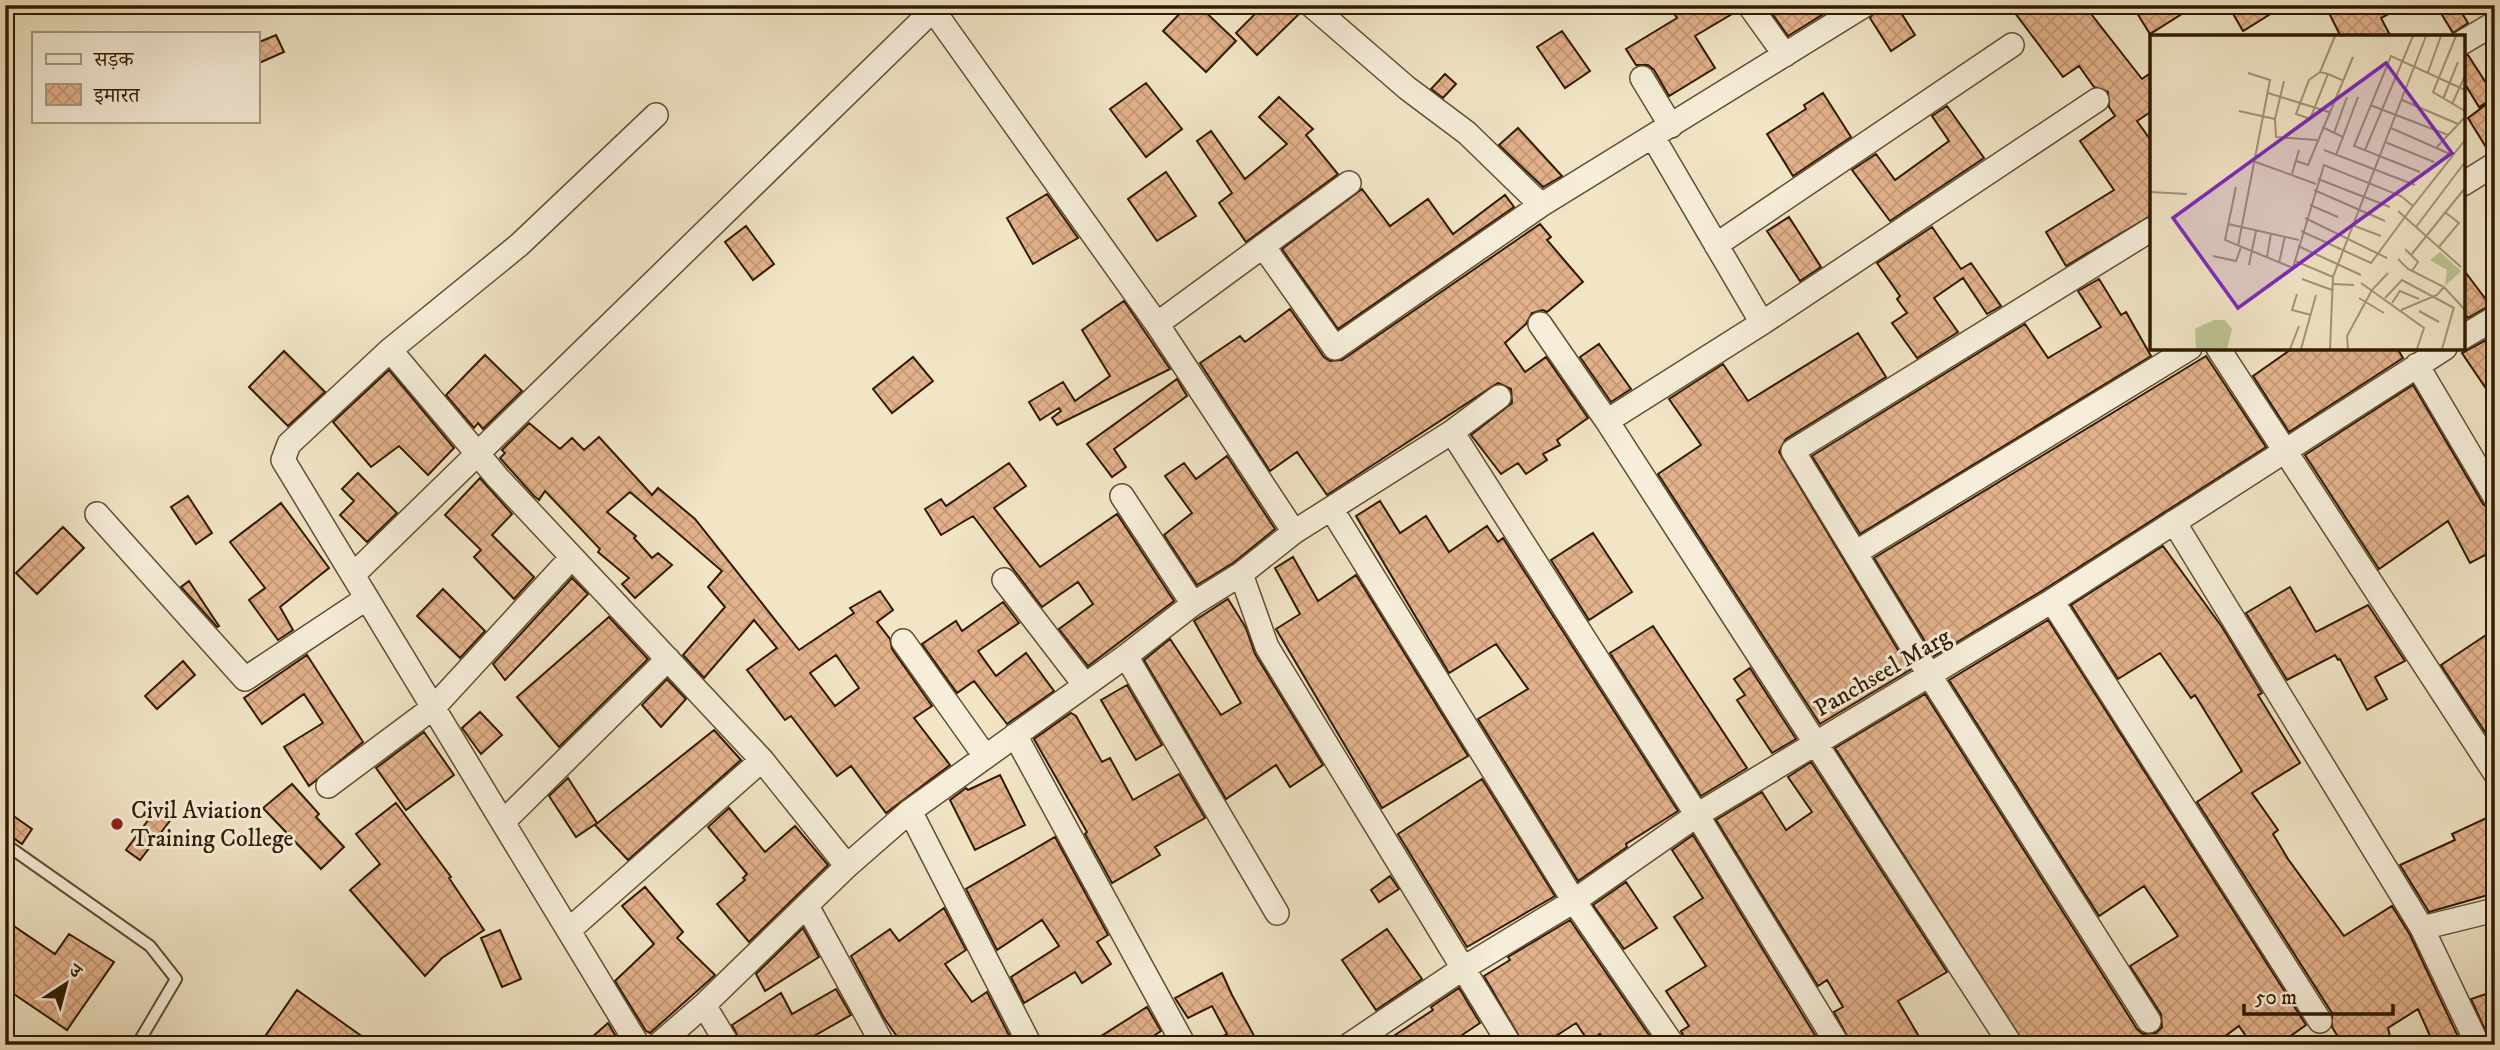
<svg xmlns="http://www.w3.org/2000/svg" width="2500" height="1050" viewBox="0 0 2500 1050" font-family="'IM FELL DW Pica','Noto Serif Devanagari',serif">
<defs>
<pattern id="building-cross-hatch" width="8" height="8" patternUnits="userSpaceOnUse" patternTransform="scale(1.75)"><rect width="8" height="8" fill="#e3b28c"/><path d="M0 0l8 8M0 8l8-8" fill="none" stroke="#c39877"/></pattern>
</defs>
<rect width="100%" height="100%" fill="#f1e5c6"/>
<filter id="stains"><feTurbulence type="fractalNoise" baseFrequency=".00286" numOctaves="4"/><feColorMatrix values="0 0 0 0 .2 0 0 0 0 .09 0 0 0 0 .02 0 0 0 .5 -.17"/></filter>
<radialGradient id="worn" r=".72"><stop offset=".6" stop-color="#630" stop-opacity="0"/><stop offset="1" stop-color="#630" stop-opacity=".3"/></radialGradient>
<path fill="url(#building-cross-hatch)" stroke="#301b00" stroke-width="2" fill-rule="evenodd" d="M1188,5H1198L1236,41L1206,72L1163,31Z
M1264,5H1292L1300,13L1257,55L1236,33Z
M1668,5H1735L1737,11L1695,36L1715,68L1669,96L1654,70L1648,65H1636L1626,49L1677,18Z
M1766,5H1838L1788,36Z
M1879,5H1896L1915,35L1891,51L1870,18Z
M2009,5H2084L2142,79L2152,72V111L2137,121L2152,142V215L2066,266L2046,232L2114,190L2080,141L2115,116L2109,107L2108,92L2094,87L2079,66L2063,77Z
M2132,5H2196L2150,34Z
M2228,5H2285L2243,31Z
M2325,5H2405L2381,18L2391,37H2341Z
M2436,5H2457L2468,23L2453,33Z
M1562,31L1590,71L1565,88L1537,47Z
M276,35L284,52L257,64V43Z
M2468,55L2495,97L2479,107L2463,81V56Z
M1445,74L1456,84L1443,98L1431,89Z
M1146,83L1182,129L1146,157L1110,109Z
M1823,93L1851,137L1793,176L1767,134L1806,109L1804,105Z
M1279,97L1313,129L1306,135L1338,174L1246,242L1219,203L1232,193L1197,141L1211,131L1245,179L1287,144L1259,117Z
M2488,103L2495,116V150L2489,152L2468,118Z
M1947,106L1984,158L1890,221L1852,170L1876,154L1895,180L1949,141L1932,116Z
M1518,128L1562,176L1543,187L1499,145Z
M1166,172L1196,216L1157,241L1128,199Z
M1362,189L1390,226L1428,199L1453,234L1505,195L1514,207L1338,329L1282,249Z
M1047,194L1078,238L1033,264L1007,218Z
M1789,217L1821,267L1800,281L1767,231Z
M1540,224L1551,237L1547,240L1583,282L1547,312L1543,310L1532,313L1526,324L1505,343L1525,372L1546,357L1588,418L1557,440L1560,445L1543,454L1547,460L1526,474L1518,463L1501,474L1471,435L1512,403L1511,389L1498,383L1327,495L1297,452L1270,471L1200,363L1240,336L1245,342L1290,309L1324,357L1330,361L1342,360Z
M746,226L774,264L753,280L725,242Z
M1932,227L1961,269L1971,263L2001,306L1987,314L1963,278L1934,298L1958,332L1917,358L1892,323L1907,313L1897,299L1900,296L1877,263Z
M2463,269L2490,305L2468,318L2463,312Z
M2099,279L2121,315L2126,312L2151,356L1860,534L1812,456L2025,324L2048,358L2101,327L2078,291Z
M1124,301L1170,369L1057,425L1052,418L1061,411L1059,408L1040,420L1029,402L1063,382L1075,401L1110,376L1082,330Z
M1858,333L1886,377L1786,439L1779,452L1910,670L1820,724L1658,474L1701,445L1669,399L1723,364L1748,401Z
M2486,340L2495,353V380L2485,387L2462,353Z
M1599,344L1631,389L1611,402L1580,357Z
M2293,348H2397L2403,358L2289,432L2253,376Z
M284,351L325,392L288,426L249,387Z
M485,355L522,391L483,429L478,423L474,428L446,395Z
M2206,356L2266,447L2045,589L1934,656L1874,558Z
M913,357L933,381L892,413L873,389Z
M389,370L454,448L428,475L399,446L371,467L333,422Z
M1177,379L1187,396L1114,449L1126,467L1112,477L1087,444Z
M2413,385L2483,504L2495,514V550L2470,563L2448,521L2379,569L2305,455Z
M529,423L560,449L572,438L584,450L599,437L652,495L658,488L695,519L799,650L854,613L850,608L880,591L893,610L877,622L890,639L892,649L932,706L914,718L950,765L886,813L851,766L837,776L791,716L785,720L747,670L777,648L754,620L704,678L683,655L725,607L708,587L722,571L630,492L607,512L636,536L634,538L652,558L658,553L672,565L635,598L622,584L629,578L598,552L600,549L545,491L539,500L534,496L500,458L505,453L502,450ZM836,655L859,688L835,706L810,673Z
M1227,456L1275,529L1233,563L1197,585L1164,535L1192,513L1165,476L1184,463L1196,479Z
M1009,463L1026,486L994,508L1040,567L1117,514L1174,601L1088,666L1059,629L1093,604L1078,582L1042,607L973,516L941,535L925,509L941,499L946,506Z
M358,473L397,513L367,542L340,515L354,501L342,489Z
M480,478L512,514L492,535L534,577L514,599L474,557L481,550L445,515Z
M188,496L212,533L196,544L171,507Z
M1380,501L1400,533L1426,516L1449,552L1487,526L1498,542L1503,538L1678,811L1626,844L1627,847L1578,881L1478,719L1528,689L1496,644L1449,673L1356,516Z
M281,503L329,568L280,607L293,630L278,640L249,600L265,588L230,542Z
M63,527L84,548L37,594L16,573Z
M1593,533L1632,592L1589,620L1551,560Z
M2163,546L2222,627L2262,693L2258,695L2300,763L2252,793L2278,830L2273,834L2288,859L2344,936L2392,906L2410,935L2462,1045H2434L2418,1009L2388,1028L2392,1045H2343L2332,1027V1013L2197,802L2242,771L2195,695L2191,698L2160,653L2118,679L2071,605Z
M1293,557L1318,601L1356,575L1468,756L1382,808L1276,629L1300,614L1275,568Z
M572,578L588,594L505,680L493,664Z
M189,581L219,626L217,627L181,587Z
M2290,587L2316,632L2368,605L2405,661L2375,677L2387,699L2367,710L2340,659L2338,660L2335,655L2287,680L2246,613Z
M443,589L485,631L460,658L417,616Z
M1228,599L1246,628L1255,654L1323,765L1290,787L1276,765L1226,799L1144,660L1170,639L1221,715L1241,703L1194,621Z
M1003,602L1019,623L978,651L996,676L1026,653L1054,691L1007,724L974,681L957,693L922,644L956,621L962,631Z
M609,617L648,659L559,747L517,697Z
M2048,620L2306,1025L2278,1045H2252L2239,1026L2213,1045H2025L1835,748L1925,694L2137,1029L2143,1034L2156,1033L2162,1027L2161,1014L2130,966L2178,936L2144,886L2099,916L1949,680Z
M1653,626L1747,768L1701,796L1610,653Z
M2495,629V747L2441,665Z
M307,655L363,742L309,786L284,747L323,723L304,694L262,724L244,698Z
M183,661L195,675L157,709L145,696Z
M1750,668L1796,739L1772,753L1737,700L1745,695L1734,679Z
M667,679L686,699L661,727L642,705Z
M1127,685L1162,745L1136,760L1101,700Z
M480,712L502,735L481,754L462,728Z
M1071,713L1076,716L1102,762L1110,758L1133,800L1179,774L1205,818L1155,847L1160,855L1112,883L1085,834L1087,832L1034,739Z
M714,730L741,760L628,860L595,825Z
M424,732L454,775L406,810L376,768Z
M1811,762L1947,972L1898,1001L1924,1045H1852L1834,1012L1843,1007L1827,980L1818,986L1716,820L1762,792L1786,830L1812,812L1788,777Z
M1000,775L1025,825L975,850L950,800L966,788L968,790Z
M568,778L597,823L576,837L549,796Z
M1482,779L1555,896L1467,947L1398,834Z
M292,784L319,814L316,817L344,847L321,869L263,808Z
M396,803L451,877L449,878L484,930L442,958L425,976L350,890L380,864L356,834Z
M158,807L172,818L140,860L126,850Z
M729,808L765,852L795,826L828,865L749,942L717,904L745,880L743,878L747,874L708,827Z
M5,810L32,829L22,844L5,832Z
M2495,814V893L2429,912L2400,865L2455,840L2452,834Z
M1693,835L1821,1045L1687,1043L1681,1031L1689,1026L1666,991L1706,966L1674,917L1703,898L1672,850Z
M1055,837L1108,935L1097,942L1111,964L1082,983L1075,972L1024,1003L1011,977L1059,946L1042,920L997,950L966,889Z
M1390,876L1399,889L1379,902L1371,890Z
M1626,882L1657,928L1624,949L1593,905Z
M645,887L683,932L677,938L715,975L650,1033L646,1031L615,981L654,944L622,906Z
M944,908L966,950L945,964L972,1002L987,992L1014,1045H903L884,1018L851,956L890,929L899,941Z
M5,920L55,954L69,934L114,962L67,1030L5,988Z
M1570,920L1651,1038L1641,1045H1607L1600,1034L1589,1042L1576,1023L1542,1045H1524L1484,976L1510,960L1508,957Z
M803,928L819,957L765,991L756,974Z
M1387,929L1422,979L1376,1010L1342,960Z
M500,930L521,979L502,987L481,938Z
M1222,973L1232,995L1259,1045H1207L1227,1034L1212,1006L1188,1018L1175,998Z
M1459,988L1480,1023L1447,1045H1380L1433,1010L1431,1007Z
M836,989L851,1015L807,1040L810,1045H742L732,1025L781,993L792,1014Z
M297,990L374,1045H259Z
M2495,991V1045H2492L2471,999Z
M1147,1007L1161,1031L1140,1045H1087Z
M608,1023L621,1045H583Z"/>
<g fill="none" stroke-linecap="round" stroke-linejoin="round">
<defs>
<path id="lane" d="M5,844L150,946L176,979L137,1045"/>
<path id="street" d="M1311,5L1407,88L1467,133L1541,205
M1749,5L1785,55
M933,10L1157,324L1294,532
M2463,42L2495,23
M1642,78L1671,126
M2463,184L2495,164
M1716,245L2012,45
M1263,246L1335,348L1541,205L1865,5
M1762,323L2097,100
M1157,324L1349,183
M1540,324L1607,421L2011,1045
M2463,337L2495,318
M2218,348L2495,773
M390,350L498,478L762,760L847,866
M2417,365L2495,497
M1607,421L1762,323L1653,137
M1452,432L1499,397
M1122,496L1193,604
M1332,510L1574,901L1673,1045
M97,514L245,679L367,598
M2174,522L2422,928L2478,1045
M1855,553L2190,348
M1241,574L1267,647L1510,1045
M353,575L938,5
M1004,580L1084,684
M2052,601L2320,1021
M903,641L985,756
M1126,656L1277,913
M1015,735L1184,1045
M328,786L434,707L572,557
M910,811L1030,1045
M503,822L668,659
M807,906L883,1045
M2422,928L2495,910
M569,930L762,760
M2149,1021L1930,676L1793,451L2152,229
M638,1045L283,460L289,444L390,350L519,245L656,115
M658,1045L704,1005
M728,1045L704,1005L847,866L910,811L1126,656L1193,604L1241,574L1294,532L1452,432L1697,815L1838,1045
M1349,1045L1462,969L1574,901L1697,815L2052,601L2445,348"/>
</defs>
<use href="#lane" stroke="#604e32" stroke-width="14"/>
<use href="#street" stroke="#604e32" stroke-width="26"/>
<use href="#lane" stroke="#f6eeda" stroke-width="10"/>
<use href="#street" stroke="#f6eeda" stroke-width="23"/>
</g>
<circle fill="#8f2418" stroke="#f6eeda" stroke-width="2.5" cx="117" cy="824" r="7"/>
<g text-anchor="middle" stroke-width="6" stroke-linejoin="round" paint-order="stroke">
<g font-size="24" fill="#301b00" stroke="#f6eeda">
<text transform="translate(1882 672) rotate(-30)" y="8">Panchseel Marg</text>
</g>
<g font-size="24" fill="#301b00" stroke="#f6eeda" text-anchor="start">
<text x="131" y="818">Civil Aviation<tspan x="131" dy="28">Training College</tspan></text>
</g>
</g>
<g transform="translate(2150 35)">
<rect width="315" height="315" fill="#f1e5c6"/>
<path d="M290,217L311,236L295,251L297,235L280,225ZM64,285H75L82,294L77,314H46L45,294Z" fill="#bdc393"/>
<path fill="none" stroke="#a49477" stroke-width="2" d="M306,1L283,57L315,76M170,37L185,1M278,37L291,1M178,39L160,84L146,79L159,45L170,37L178,39L192,45M118,58L179,77M293,64L308,27M252,65L308,89M302,69L315,41M220,70L298,100M89,76L125,84L134,46M125,84L126,102L167,105M172,92L193,102L186,120M241,93L302,120M184,98L197,62M193,102L208,62M235,107L284,127M287,112L315,82M174,115L265,150M215,115L263,1M103,126L166,149M146,126L158,130L203,22M270,137L204,111L241,21L315,55M142,139L149,115M168,144L240,172M86,152L75,205L143,233L145,226M164,155L235,186M0,157L37,159M160,170L188,182M248,176L311,232M155,183L237,223M78,189L149,205M202,190L231,201M266,192L315,127M151,196L221,228L263,171M88,211L120,45L98,38M148,211L211,240M288,213L309,188L296,178M255,214L268,227L262,236M261,220L315,153M63,221L86,226L91,212M117,222L121,198M248,224L258,234L294,252L315,275M129,228L135,201M99,230L106,196M183,242L145,226L174,130L251,161L263,171L315,105M152,244L182,255M211,248L274,293L267,314M182,249L204,250M147,259L142,275L161,280M209,263L234,278M235,263L252,245L304,273M242,268L250,256L269,264M251,275L287,260L294,252M269,276L289,287M140,314L149,291M151,314L166,260M180,314L183,242L276,1M198,314L197,301L222,255L238,238M292,314L304,272"/>
<path fill="#7b2cbf" fill-opacity="0.15" stroke="#7b2cbf" stroke-width="3.5" d="M236,28L302,118L88,273L23,183Z"/>
<rect width="315" height="315" fill="none" stroke="#301b00" stroke-width="3.5"/>
</g>
<rect width="2500" height="1050" fill="none" stroke="#f1e5c6" stroke-width="28"/>
<rect x="7" y="7" width="2486" height="1036" fill="none" stroke="#301b00" stroke-width="3.5"/>
<rect x="14" y="14" width="2472" height="1022" fill="none" stroke="#301b00" stroke-width="2"/>
<rect x="32" y="32" width="228" height="91" fill="#f6eeda" stroke="#a79a83" stroke-width="2"/>
<rect x="46" y="54" width="35" height="10" fill="#f6eeda" stroke="#a79a83" stroke-width="2"/>
<text x="94" y="66" font-size="21" fill="#301b00">सड़क</text>
<rect x="46" y="84" width="35" height="21" fill="url(#building-cross-hatch)" stroke="#a79a83" stroke-width="2"/>
<text x="94" y="102" font-size="21" fill="#301b00">इमारत</text>
<g transform="translate(66 984) rotate(36)" stroke="#f6eeda" stroke-width="5" paint-order="stroke">
<path d="M0-5L12 26L0 18L-12 26Z" fill="#301b00"/>
<text y="-10" font-size="19" font-weight="bold" text-anchor="middle" fill="#301b00">उ</text>
</g>
<path d="M2244 1004v10h149v-10" fill="none" stroke="#301b00" stroke-width="3.5"/>
<text x="2255" y="1004" font-size="21" fill="#301b00" stroke="#f6eeda" stroke-width="5" paint-order="stroke">50 m</text>
<rect width="100%" height="100%" filter="url(#stains)"/>
<rect width="100%" height="100%" fill="url(#worn)"/>
</svg>
